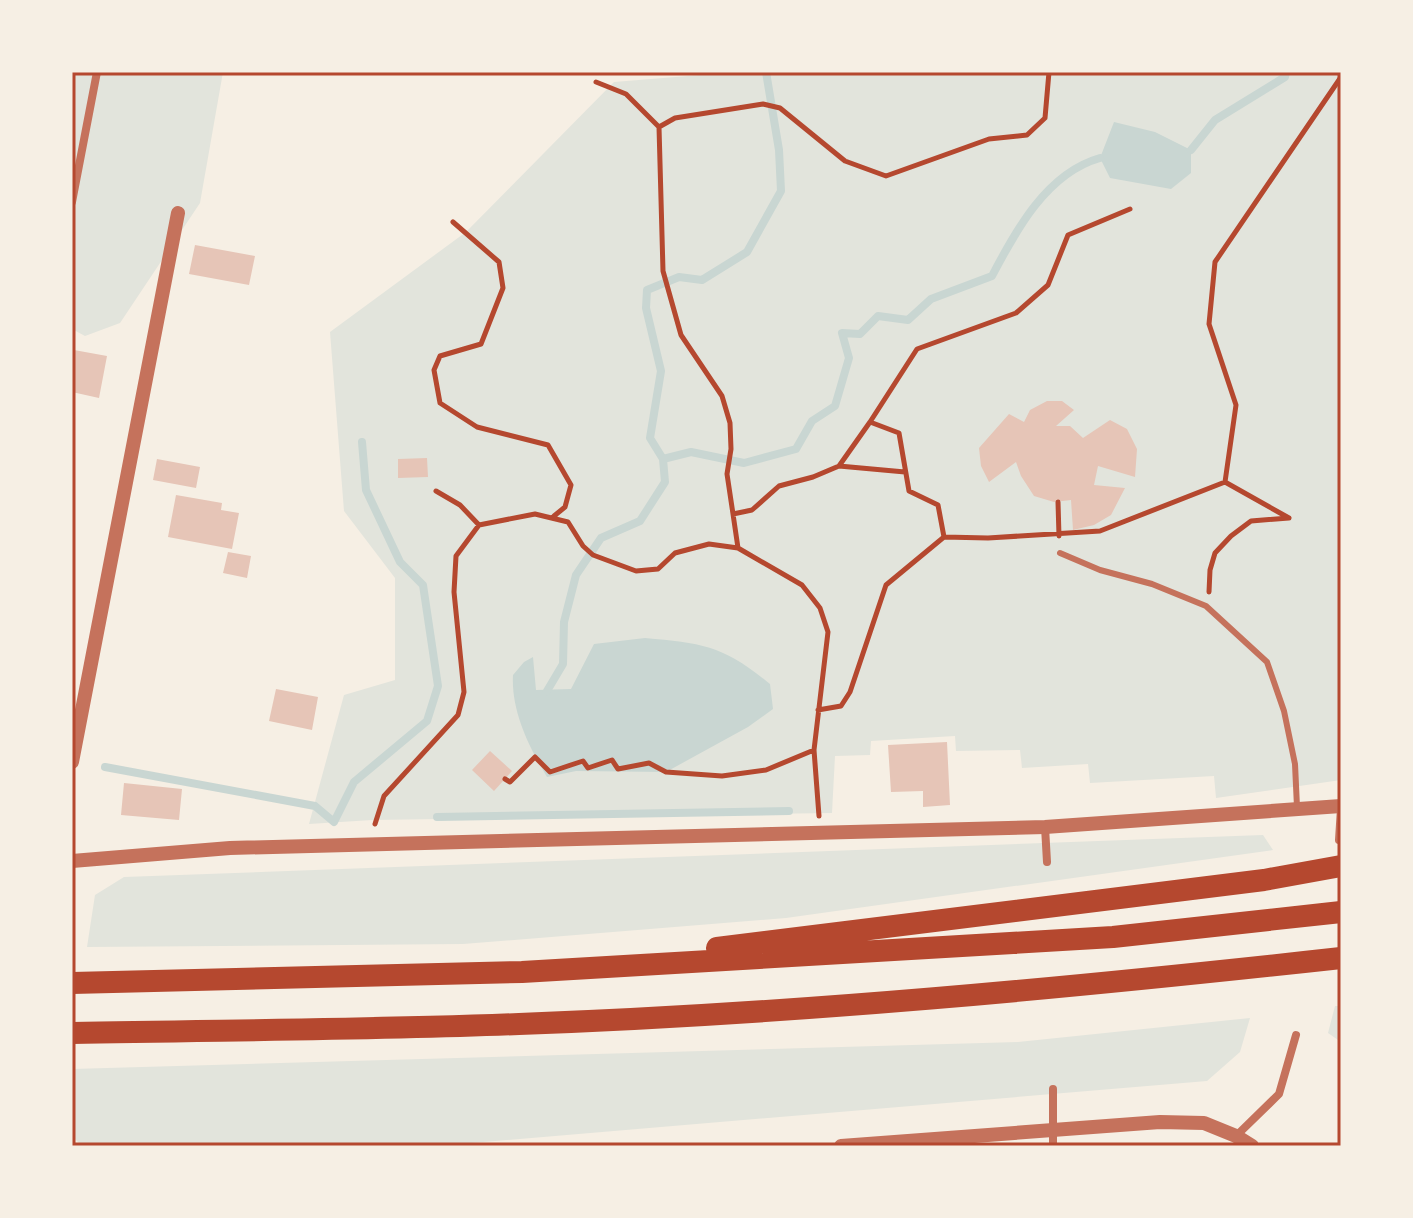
<svg xmlns="http://www.w3.org/2000/svg" width="1413" height="1218" viewBox="0 0 1413 1218" font-family="'PT Sans Narrow',sans-serif">
<rect width="100%" height="100%" fill="#f6efe4"/>
<path fill="#e2e4dc" d="M72,72H223L200,203L120,323L85,336L72,329Z
M737,72H1341V780L1216,798L1214,776L1090,783L1088,764L1022,768L1020,750L956,751L955,736L871,741L870,755L835,756L832,813L372,820L309,824L344,695L395,680V578L344,511L330,332L466,232L614,82Z
M1263,835L1273,850L786,918L463,944L87,947L95,895L124,877Z
M1335,1006H1341V1042L1328,1033Z
M1250,1018L1240,1052L1207,1081L436,1146L81,1145L72,1136V1069L1018,1042Z"/>
<path fill="#c9d6d2" d="M1114,122L1155,132L1191,150V173L1171,189L1110,178L1100,158Z
M645,638C703,643 724,646 770,684L773,709L748,727L666,772L576,771L547,777C529,747 511,711 513,675L524,662L533,657L536,690L571,689L594,644Z"/>
<g fill="none" stroke-linecap="round" stroke-linejoin="round">
<path stroke="#c9d6d2" stroke-width="8" d="M1191,150L1215,120L1285,77L1286,72
M663,459L691,452L744,463L796,449L812,421L835,406L849,358L842,333L860,334L878,316L908,320L931,299L992,276C1016,230 1047,173 1100,158
M547,691L563,664L564,622L576,575L601,538L640,521L665,482L663,459L650,438L661,371L646,308L647,290L679,277L702,280L747,252L781,191L779,150L766,72
M105,767L315,806L334,822L354,782L427,721L438,686L423,585L400,562L366,490L362,442
M437,817L789,811"/>
</g>
<path fill="#e6c5b7" d="M195,245L255,256L249,285L189,274Z
M74,350L107,356L99,398L72,392Z
M1047,401H1062L1074,410L1056,426H1070L1083,438L1110,420L1127,429L1137,449L1135,477L1098,466L1094,485L1125,488L1111,515L1094,525L1073,530L1071,500L1054,502L1034,496L1021,476L1016,462L989,482L981,466L979,448L1009,414L1024,422L1030,410Z
M427,458L428,477L398,478V459Z
M157,459L200,467L196,488L153,480Z
M176,495L222,503L221,510L239,513L232,549L168,537Z
M228,552L251,556L247,578L223,573Z
M276,689L318,697L312,730L269,721Z
M947,742L950,805L923,807V791L891,792L888,745Z
M490,751L512,771L494,791L472,770Z
M124,783L182,789L179,820L121,815Z"/>
<g fill="none" stroke-linecap="round" stroke-linejoin="round">
<path stroke="#b5482f" stroke-width="5" d="M596,82L626,94L659,127L663,271L681,335L722,396L730,423L731,449L727,474L733,514
M659,127L675,118L763,104L780,108L845,161L886,176L989,139L1027,135L1045,118L1049,72
M453,222L499,262L503,288L481,344L440,356L434,370L440,403L477,427L548,445L571,485L565,507L554,516
M870,422L917,349L1016,313L1048,285L1068,235L1130,209
M839,466L870,422L899,433L909,491L938,505L944,537
M1225,482L1289,518
M436,491L460,505L479,525
M1058,502L1059,536
M738,548L733,514L752,510L779,486L813,477L839,466L905,472
M1209,592L1210,570L1215,553L1231,536L1251,521L1289,518
M818,710L841,706L850,692L886,585L944,537L988,538L1100,531L1225,482L1236,405L1209,324L1215,262L1341,77
M505,779L510,782L535,757L550,772L583,761L588,768L612,760L618,769L649,763L666,772L722,776L766,770L814,750
M375,824L384,796L458,715L464,692L454,592L456,556L479,525L535,514L568,522L583,546L593,555L636,571L658,569L675,553L709,544L738,548L802,585L820,608L828,632L814,750L819,816"/>
<path stroke="#c5725c" stroke-width="6" d="M1060,553L1100,570L1152,584L1206,606L1267,662L1284,711L1295,764L1297,807"/>
<path stroke="#c5725c" stroke-width="8" d="M72,202L97,72
M1045,827L1047,862
M1339,840L1341,808
M1053,1089V1146
M1236,1136L1279,1094L1296,1035"/>
<path stroke="#c5725c" stroke-width="14" d="M72,762L178,213
M72,861L230,848L1045,827L1341,806
M841,1146L1160,1122L1204,1123L1236,1136L1252,1146"/>
<path stroke="#b5482f" stroke-width="22" d="M717,948L1264,880L1341,866
M72,983L522,972L1113,937L1341,912
M72,1033C221,1030 370,1030 519,1024C794,1014 1068,988 1341,958"/>
</g>
<rect width="1413" height="1218" fill="none" stroke="#f6efe4" stroke-width="148"/>
<rect x="74" y="74" width="1265" height="1070" fill="none" stroke="#b5482f" stroke-width="3"/>
</svg>
